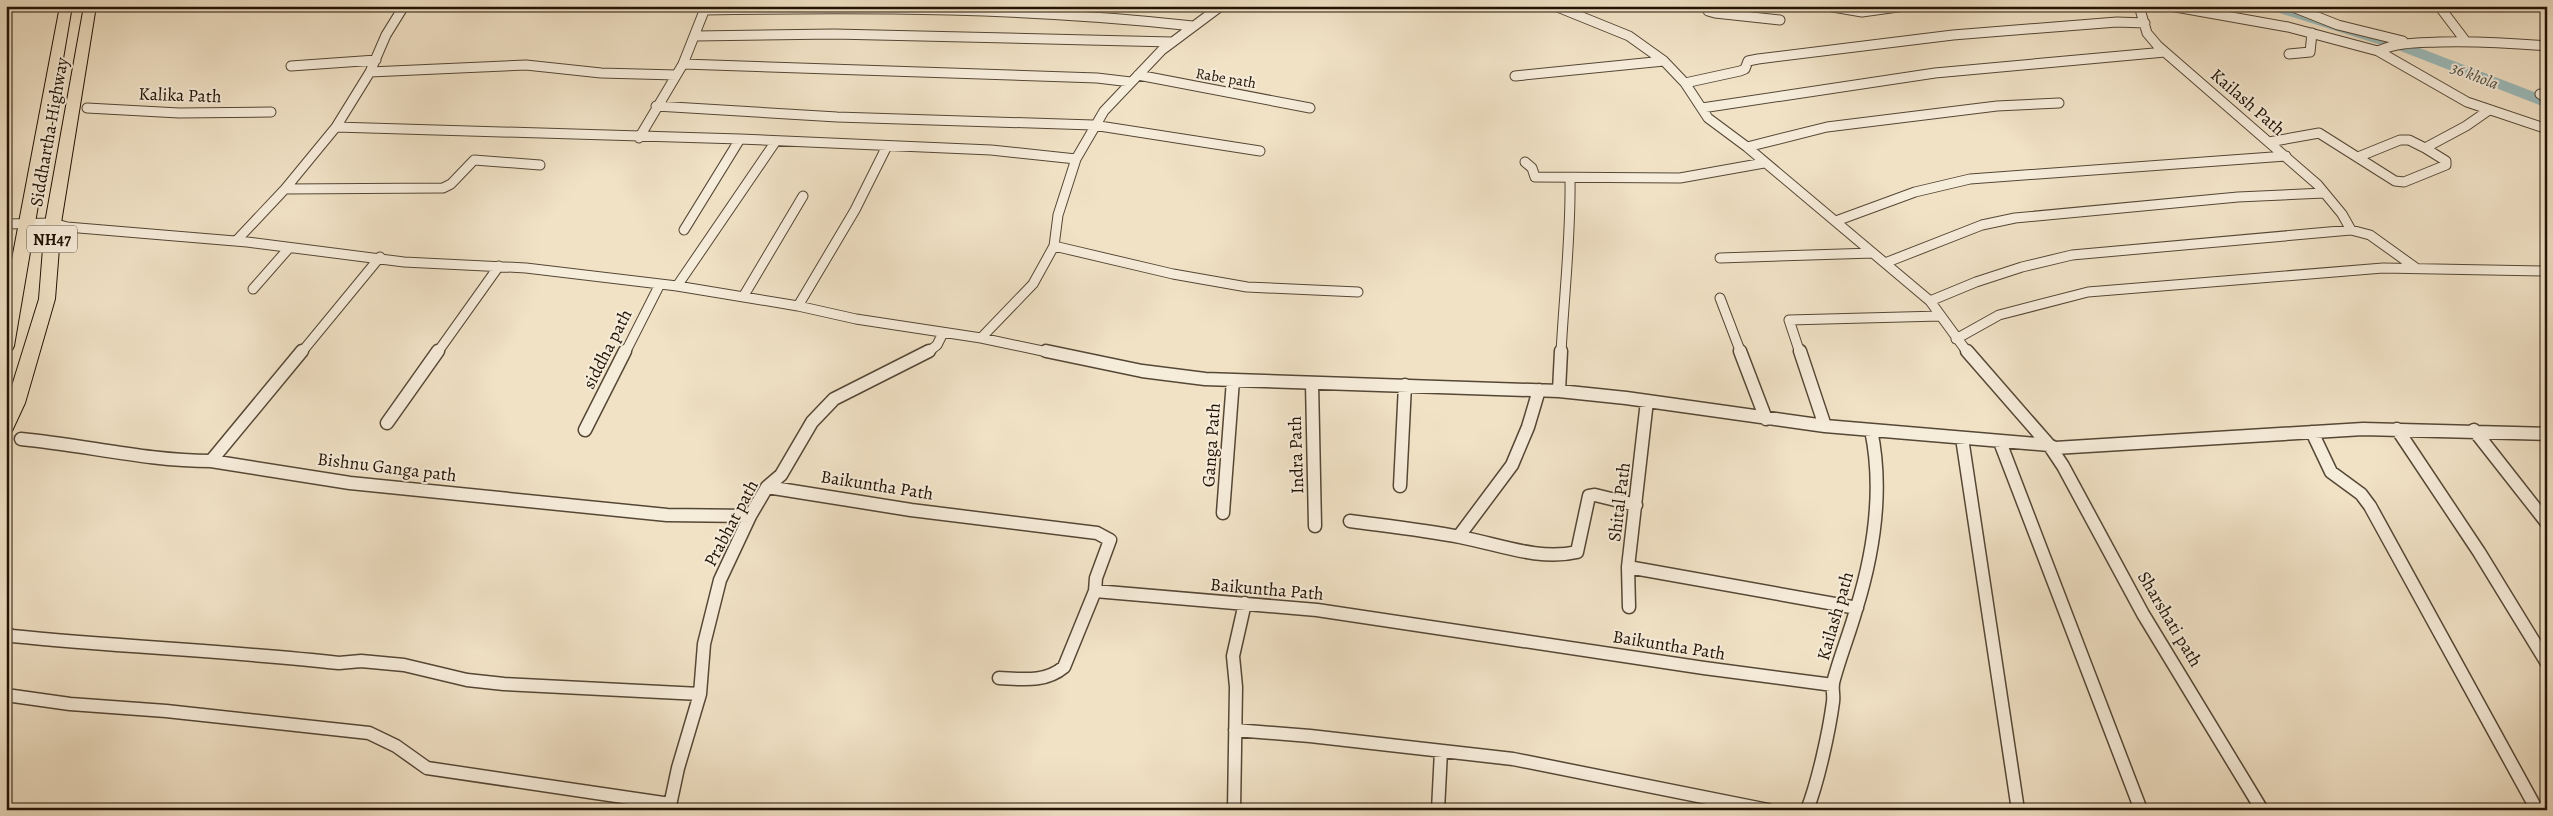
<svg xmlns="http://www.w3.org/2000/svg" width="2553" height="816" viewBox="0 0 2553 816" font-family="Alegreya,serif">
<rect width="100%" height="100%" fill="#f1e2c6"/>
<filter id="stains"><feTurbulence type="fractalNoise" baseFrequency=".004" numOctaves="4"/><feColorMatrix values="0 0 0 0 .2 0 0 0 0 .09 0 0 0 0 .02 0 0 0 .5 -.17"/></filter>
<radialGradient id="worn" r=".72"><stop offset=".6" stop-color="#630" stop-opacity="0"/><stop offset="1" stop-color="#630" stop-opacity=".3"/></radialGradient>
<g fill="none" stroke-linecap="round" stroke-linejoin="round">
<path fill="#9cbcbc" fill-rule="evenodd" d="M2265,6H2290L2393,39L2395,42L2387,47L2381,45L2267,9Z
M2404,42L2547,97V108L2398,50L2396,47Z"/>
<defs>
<path id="minor-far1" d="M1555,6L1629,36L1664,61L1685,83L1708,118L1747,147L1930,301L1968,353
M1706,6L1708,11L1715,13L1780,20
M1827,6L1862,12L1905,6
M2139,6L2147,33L2158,46L2318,185L2342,214L2351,230
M2170,6L2288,27L2378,51L2467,102L2547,129
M2290,6L2338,25L2403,41
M2439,6L2464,39
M705,10C868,7 1030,8 1193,26
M696,36L834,34L1172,42
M2378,51C2399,42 2417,43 2439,42C2475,41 2511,43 2547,46
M2289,54L2310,52L2312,33
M683,64L1097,78L1131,82
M291,66L376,60
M370,72L526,65L601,73L676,75
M1138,75L1310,108
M1515,76L1664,61
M1685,83L1740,71L1745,69L1748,61L1758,59L1953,35L2117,22L2145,23
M2540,94L2547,98
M656,106L837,117L1093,125L1260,151
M87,108L179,113L271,112
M1702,108L1935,73L2165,52
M336,127L740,139L991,150L1076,159
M639,138L683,64L706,6
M2269,142L2319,133L2395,181L2404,182L2446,165V161L2425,148L2466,126L2489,110
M1747,147L1827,127L1997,106L2059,103
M2358,157L2400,140H2409L2425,148
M1525,162L1532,168L1535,177L1680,178L1764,163
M285,189L443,188L451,184L474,160L540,165
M1836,221L1915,192L1970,179L2286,156
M6,224L53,223L67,227L247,242L404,262L526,268L677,286L798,306L856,319L981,338L1052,353
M684,230L740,139
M236,241L285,189L336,127L370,72L386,35L404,6
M1054,246L1173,274L1247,287L1358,292
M1720,258L1873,253
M1885,263L1982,225L2015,218L2238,197L2324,193
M677,286L776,141
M253,289L289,248
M743,297L803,196
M1720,298L1741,353
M1930,301L1976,282L2022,267L2072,255L2351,230L2370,235L2416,268
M798,306L855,210L887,146
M981,338L1033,284L1054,246L1058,215L1076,159L1104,111L1162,50L1221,6
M1956,339L1999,315L2088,292L2383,268L2547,271
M301,353L380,257
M437,353L499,266
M625,353L660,284
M927,353L937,345L943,333
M1561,353C1564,295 1571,237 1570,179
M1800,353L1789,320L1940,316"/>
<path id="minor" d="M1046,351L1142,371L1205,379L1559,391L1626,398L1825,426L2049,445L2055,448L2363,429L2547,434
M1740,351L1766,419
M1800,351L1825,426
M1967,351L2049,445L2063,466L2143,614L2262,810
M1312,383L1315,526
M1559,391L1561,351
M387,423L438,351
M2397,429L2479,552L2547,663
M585,430L625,351
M2474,430L2547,523
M2312,432L2331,472L2361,494L2370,506L2537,810
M1962,438L2018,810
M21,439C85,445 147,461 211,461L350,483L667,515L750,516
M2000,442L2141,810
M211,461L302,351
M1400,486L1405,385
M767,487L911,510L1097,533L1110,540L1096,578L1095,591L1317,610L1704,668L1833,685
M1223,513L1233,380
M1350,521C1387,526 1424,530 1460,537C1498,544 1539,561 1577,552L1589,496L1595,495L1636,505
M1459,536L1512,465L1528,427L1539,390
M1628,567L1857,608
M1629,607L1628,567L1647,401
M6,633L12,636C121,647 230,651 339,663L361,661L404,665L467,680L504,684L700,694
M999,678C1022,679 1045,683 1064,667L1095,591
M6,695L70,704L166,711L369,733L396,746L427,768L670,804
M1235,730L1310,736L1513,759L1768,810
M669,810L678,768L700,694L704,644L720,580L750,516L767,487L781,475L812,422L834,399L929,351
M1234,810L1236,687L1233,656L1245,603
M1438,810L1441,751
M1807,810C1818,782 1829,732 1833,702C1834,696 1832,690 1833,683C1839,659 1849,635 1856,610C1874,552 1884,491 1871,430"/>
<path id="highway" d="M60,6H72L14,346L12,350L6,352V291Z
M84,6H96L61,223L55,299L25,403L12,431L6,432V405L39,299L45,223Z"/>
</defs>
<use href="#minor-far1" stroke="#554735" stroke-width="11"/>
<use href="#minor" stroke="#554735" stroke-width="15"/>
<use href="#highway" stroke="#211305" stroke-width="2"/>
<use href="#minor-far1" stroke="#f6ecda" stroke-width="9"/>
<use href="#minor" stroke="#f6ecda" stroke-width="12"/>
<use href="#highway" fill="#f1e2c6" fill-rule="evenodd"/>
</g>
<g text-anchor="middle" stroke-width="4" stroke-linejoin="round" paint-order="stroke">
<g font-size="15" fill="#211305" stroke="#f6ecda">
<text transform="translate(1226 78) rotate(10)" y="5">Rabe path</text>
</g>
<g font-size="16" font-style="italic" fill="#4c4e45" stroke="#f6ecda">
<text transform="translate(2475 75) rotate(21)" y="6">36 khola</text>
</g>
<rect fill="#f6ecda" stroke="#615445" stroke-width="1" x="27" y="225.5" width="50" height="27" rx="4"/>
<g font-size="16" font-weight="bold" fill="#211305">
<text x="52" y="245">NH47</text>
</g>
<g font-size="18" fill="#211305" stroke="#f6ecda">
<text transform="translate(180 95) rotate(2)" y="6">Kalika Path</text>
<text transform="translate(2248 102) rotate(41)" y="6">Kailash Path</text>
<text transform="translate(49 132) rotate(-80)" y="6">Siddhartha Highway</text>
<text transform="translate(607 349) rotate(-63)" y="6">siddha path</text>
<text transform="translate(1211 445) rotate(-86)" y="6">Ganga Path</text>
<text transform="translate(1296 455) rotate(-92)" y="6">Indra Path</text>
<text transform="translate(387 467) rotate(7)" y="6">Bishnu Ganga path</text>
<text transform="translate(877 485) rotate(9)" y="6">Baikuntha Path</text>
<text transform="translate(1619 502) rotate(-83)" y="6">Shital Path</text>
<text transform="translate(731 523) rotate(-62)" y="6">Prabhat path</text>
<text transform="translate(1267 589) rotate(5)" y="6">Baikuntha Path</text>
<text transform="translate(1835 616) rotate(-74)" y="6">Kailash path</text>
<text transform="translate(2170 619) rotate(59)" y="6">Sharshati path</text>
<text transform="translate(1669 645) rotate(9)" y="6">Baikuntha Path</text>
</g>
</g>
<rect width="2553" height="816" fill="none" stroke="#f1e2c6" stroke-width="25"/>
<rect x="8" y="8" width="2538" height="801" fill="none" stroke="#211305" stroke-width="2.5"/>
<rect x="12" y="12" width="2528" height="791" fill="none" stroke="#211305"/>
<rect width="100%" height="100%" filter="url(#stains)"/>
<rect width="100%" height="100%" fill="url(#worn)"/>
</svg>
